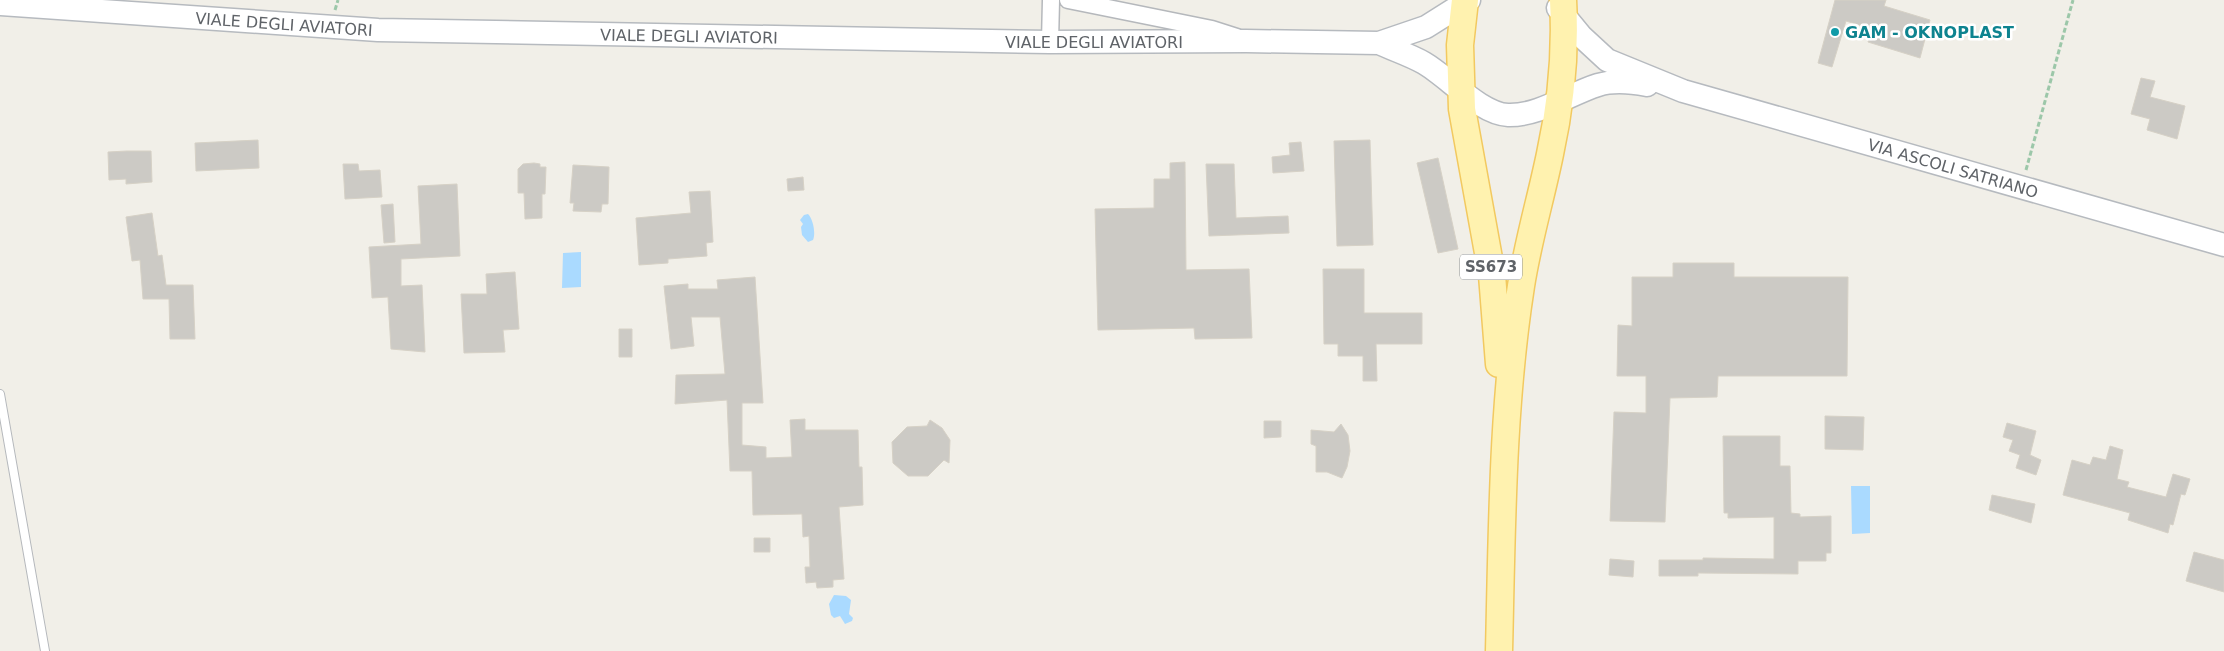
<svg xmlns="http://www.w3.org/2000/svg" width="2224" height="651" viewBox="0 0 2224 651" font-family="'DejaVu Sans',sans-serif">
<rect width="100%" height="100%" fill="#f1efe8"/>
<path fill="#aadaff" d="M808,214C813,219 816,233 813,240L808,242L802,235L801,227L803,224L800,220L804,215Z
M581,252V287L562,288L563,253Z
M1851,486H1870V533L1852,534Z
M834,595L846,596L851,600L849,614L853,618L852,621L845,624L840,616L834,618L831,615L829,604Z"/>
<path fill="#cccac5" stroke="#d6d1c6" d="M1835,0H1886L1884,6L1930,20L1920,58L1868,42L1872,29L1846,21L1832,67L1818,63Z
M2141,78L2155,81L2150,97L2185,106L2177,139L2147,130L2150,119L2131,114Z
M258,140L259,168L196,171L195,143Z
M1370,140L1373,245L1337,246L1334,141Z
M1301,142L1304,171L1273,173L1272,157L1290,155L1289,143Z
M127,151H151L152,182L126,184V179L109,180L108,152Z
M1438,158L1458,249L1438,253L1417,163Z
M1185,162L1186,270L1249,269L1252,338L1195,339L1194,328L1098,330L1095,209L1154,208V179H1170V163Z
M534,163L540,164V167H546L545,194H542V218L525,219L524,193H518V169L523,164Z
M343,164H358L359,171L380,170L382,197L345,199Z
M1206,164H1234L1236,218L1288,216L1289,233L1209,236Z
M573,165L609,167L608,204H602L601,212L573,211L574,203H570Z
M803,177L804,190L788,191L787,179Z
M457,184L460,256L401,259V286L422,285L425,352L391,349L388,297L372,298L369,247L421,244L418,186Z
M710,191L713,242L706,243L707,256L668,259V263L639,265L636,218L691,213L689,192Z
M393,204L395,242L384,243L381,205Z
M152,213L158,256L162,255L166,285H193L195,339H170L169,299H143L140,260L132,261L126,217Z
M1673,263H1734V277H1848L1847,376H1718L1717,397L1670,398L1665,522L1610,521L1614,412L1646,413V376H1617L1618,325L1632,326V277H1673Z
M1323,269H1364V313H1422V344H1376L1377,381H1363V356H1338V344H1324Z
M515,272L519,329L503,330L505,352L464,353L461,294H487L486,274Z
M755,277L763,403H742V445L766,447V458L792,457L790,420L805,419V430H858L859,467H862L863,505L839,507L844,579L833,580V587L817,588L816,582L806,583L805,567H810L809,536L803,537L802,514L753,515L752,471H730L727,400L675,404L676,375L725,374L720,317H691L694,346L671,349L664,286L688,284V289H718L717,280Z
M619,329H632V357H619Z
M1825,416L1864,417L1863,450L1825,449Z
M930,420L942,428L950,440L949,463L944,460L928,476H908L893,463L892,442L907,427L927,426Z
M1264,421H1281V437L1264,438Z
M2007,423L2036,431L2030,455L2041,460L2036,475L2016,468L2020,455L2009,451L2013,440L2003,437Z
M1341,424L1348,435L1350,451L1347,467L1342,478L1327,472H1316V446L1311,444V430L1334,432Z
M1723,436H1780V466H1790L1791,513L1800,514V517L1831,516V553H1826V561H1798V574L1698,573V576H1659V560H1703V558L1774,559V517L1728,518V513H1724Z
M2110,446L2123,450L2117,479L2129,482L2127,487L2166,497L2173,474L2190,479L2185,495L2181,494L2173,525L2170,524L2168,533L2128,520L2130,513L2063,495L2072,460L2090,465L2093,457L2106,460Z
M1992,495L2035,504L2031,523L1989,510Z
M754,538H770V552H754Z
M2194,552L2224,560V592L2186,581Z
M1610,559L1634,561L1633,577L1609,575Z"/>
<g fill="none" stroke-linecap="round" stroke-linejoin="round">
<defs>
<path id="lane" d="M0,394L45,651"/>
<path id="street" d="M1068,0L1212,29L1237,37
M1050,42L1051,0"/>
<path id="secondary" d="M0,4L378,30L1050,42L1246,41L1379,43L1426,27L1469,0
M1558,8L1581,36L1607,60L1683,91L2224,245
M1379,43C1394,50 1410,55 1424,63C1448,77 1481,114 1508,115C1539,116 1569,94 1598,85C1614,80 1631,82 1647,85"/>
<path id="primary" d="M1465,0L1460,45L1462,109L1492,275L1499,364
M1499,651C1502,529 1502,407 1521,286C1528,241 1541,198 1550,154C1561,104 1566,51 1563,0"/>
</defs>
<use href="#lane" stroke="#b5b8bc" stroke-width="10"/>
<use href="#street" stroke="#b5b8bc" stroke-width="19"/>
<use href="#secondary" stroke="#b6babf" stroke-width="25"/>
<use href="#primary" stroke="#f2c960" stroke-width="29"/>
<path stroke="#9cc7a9" stroke-width="3" stroke-dasharray="5 2.5" stroke-linecap="butt" d="M335,10L338,0
M2026,170L2073,0"/>
<use href="#lane" stroke="#fff" stroke-width="8"/>
<use href="#street" stroke="#fff" stroke-width="16"/>
<use href="#secondary" stroke="#fff" stroke-width="22"/>
<use href="#primary" stroke="#fff2af" stroke-width="26"/>
</g>
<circle fill="#0f9aa8" stroke="#fff" stroke-width="2" cx="1835" cy="32" r="5"/>
<g text-anchor="middle" stroke-width="5" stroke-linejoin="round" paint-order="stroke">
<rect fill="#fff" stroke="#8f9295" stroke-width="1" x="1460" y="254.5" width="62" height="25" rx="4"/>
<g font-size="15" font-weight="bold" fill="#5f6368">
<text x="1491" y="272">SS673</text>
</g>
<g font-size="16" fill="#5f6368" stroke="#fff">
<text transform="translate(284 24) rotate(4)" y="6">VIALE DEGLI AVIATORI</text>
<text transform="translate(689 36) rotate(1)" y="6">VIALE DEGLI AVIATORI</text>
<text x="1094" y="48">VIALE DEGLI AVIATORI</text>
<text transform="translate(1953 168) rotate(16)" y="6">VIA ASCOLI SATRIANO</text>
</g>
<g font-size="16" font-weight="bold" fill="#0d838f" stroke="#fff" text-anchor="start">
<text x="1845" y="38">GAM - OKNOPLAST</text>
</g>
</g>
</svg>
